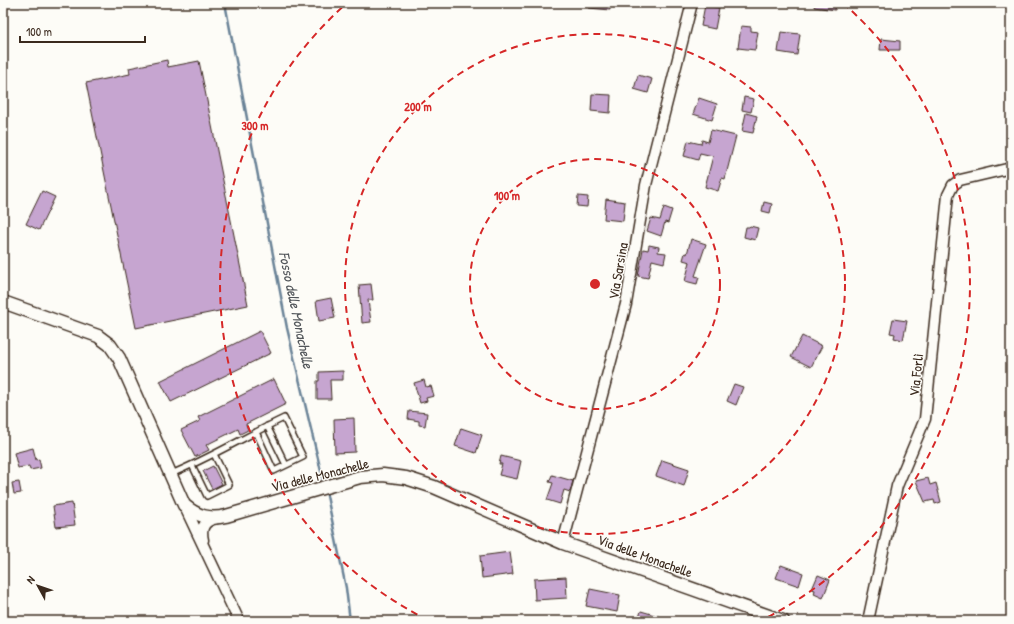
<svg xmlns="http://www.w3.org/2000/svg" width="1014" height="624" viewBox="0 0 1014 624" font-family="'Patrick Hand',sans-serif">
<rect width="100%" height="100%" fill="#fdfcf7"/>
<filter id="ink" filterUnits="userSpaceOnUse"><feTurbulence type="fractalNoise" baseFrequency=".025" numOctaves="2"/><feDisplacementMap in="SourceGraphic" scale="8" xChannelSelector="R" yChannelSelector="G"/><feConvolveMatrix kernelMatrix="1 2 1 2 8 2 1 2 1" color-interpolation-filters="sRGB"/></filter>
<g filter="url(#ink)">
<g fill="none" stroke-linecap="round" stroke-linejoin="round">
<path stroke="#6b8397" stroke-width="2.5" d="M225,3L287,328L324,484
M326,491L346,588L350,621"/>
</g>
<path fill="#c6a5d0" stroke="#3b2a1e" d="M589,3H610V10L589,8Z
M815,3H836L835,10L814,7Z
M705,5L719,8L715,29L701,26Z
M741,26L751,27V31L758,32L755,50L738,48Z
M781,32L800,34L797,55L778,52Z
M881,39L900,41V50H880Z
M167,60L168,67L199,61L248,305L136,328L86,83L130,74L129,68Z
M638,75L652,79L648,93L634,89Z
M592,94L611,95L610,113L591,111Z
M744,97L754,99L751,112L742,110Z
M699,98L717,104L712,120L693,114Z
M746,113L757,116L753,133L742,131Z
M711,130L736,136L725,179L722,178L718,191L705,187L713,156L700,153L698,160L684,156L688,141L701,144L702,140L708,142Z
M42,191L55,197L39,230L26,224Z
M578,196L588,197L587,207L577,206Z
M606,199L625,202L623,221L604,219Z
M764,202L772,204L770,213L762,211Z
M664,207L672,210L668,223L665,222L661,236L647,231L651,218L660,220Z
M750,226L758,228L755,240L744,237L746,227H749Z
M691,239L706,244L695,276L699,277L697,284L685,281L690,262L683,260L685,253L687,254Z
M649,245L659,247L658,252L666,253L664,263L652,260L648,278L638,276L643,249L648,250Z
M371,284L373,300H368L371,322L362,323L359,285Z
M331,298L335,318L319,321L316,301Z
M893,319L907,321L903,340L894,338L895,334L890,333Z
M260,331L271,353L171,402L160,381Z
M802,336L822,346L811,367L791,357Z
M343,371V380H330L331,399H317V381H319V372Z
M274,379L286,404L246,424L248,430L240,434L238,429L206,445L209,450L195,457L181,430L200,421L198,417Z
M424,380L426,387L431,386L434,396L426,398L427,401L420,403L414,383Z
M734,384L743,387L736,405L727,401Z
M409,411L427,413L425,426L419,425V421L408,419Z
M354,418L355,452L335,453L334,419Z
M461,428L482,435L476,453L455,446Z
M33,448L36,460L39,459L41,468L30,470L29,466L18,468L14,453Z
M501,456L521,461L517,479L499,475L502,464H499Z
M662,460L689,469L684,486L656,476Z
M213,466L222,484L212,489L203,471Z
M552,475L573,481L570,492L564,490L560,504L547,500L553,483L549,482Z
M928,478L930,485L936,483L941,502L935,504L934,500L925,502L916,481Z
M19,482L21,493L14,494L12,483Z
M72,503L75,525L56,527L53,506Z
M510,552L513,574L482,578L480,556Z
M781,565L803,573L799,586L776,578Z
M818,575L830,580L823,598L814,594L815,590L812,589Z
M566,577L567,598L535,600L534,579Z
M590,589L620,595L617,612L586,606Z
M641,611L668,619V621H638Z"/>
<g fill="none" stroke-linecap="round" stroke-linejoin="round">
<defs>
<path id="service" d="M267,426L286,465
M192,465L207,496L229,485L214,454
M171,474C210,458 246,436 284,418L303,457L274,471L256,432"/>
<path id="minor" d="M184,505L239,621
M203,540C200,527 205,520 217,518
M563,543L626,304L646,185L692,3
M868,621L897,486L925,419L948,195L953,185L960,180L1011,168"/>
<path id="tertiary" d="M3,302L98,336L110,345L119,358L184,505C197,516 209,520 226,516L360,477L383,475L406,478L434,487L563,543L783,621"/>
</defs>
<use href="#service" stroke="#3b2a1e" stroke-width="8"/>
<use href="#minor" stroke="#3b2a1e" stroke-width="13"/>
<use href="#tertiary" stroke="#3b2a1e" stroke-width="15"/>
<use href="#service" stroke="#fdfcf7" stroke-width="5"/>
<use href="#minor" stroke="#fdfcf7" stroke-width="10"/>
<use href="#tertiary" stroke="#fdfcf7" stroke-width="12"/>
</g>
</g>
<g fill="none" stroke="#d62828" stroke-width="2" stroke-dasharray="7 5">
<circle cx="595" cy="284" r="125"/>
<circle cx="595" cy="284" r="250"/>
<path d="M428 620A375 375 0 0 1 347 3M843 3A375 375 0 0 1 762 620"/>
</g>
<g text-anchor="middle" stroke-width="3" stroke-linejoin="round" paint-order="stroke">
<g font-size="14" fill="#3b2a1e" stroke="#fdfcf7">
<text transform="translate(618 271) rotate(-80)" y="5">Via Sarsina</text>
<text transform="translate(916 375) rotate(-84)" y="5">Via Forlì</text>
<text transform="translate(320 475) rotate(-14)" y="5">Via delle Monachelle</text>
<text transform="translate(645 556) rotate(20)" y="5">Via delle Monachelle</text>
</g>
<g font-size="15" font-style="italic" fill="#53575b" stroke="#fdfcf7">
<text transform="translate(296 310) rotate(78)" y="5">Fosso delle Monachelle</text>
</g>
</g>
<circle cx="595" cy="284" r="6" fill="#d62828" stroke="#fdfcf7" stroke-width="2"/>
<g font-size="12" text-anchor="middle" font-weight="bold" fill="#d62828" stroke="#fdfcf7" stroke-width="3" stroke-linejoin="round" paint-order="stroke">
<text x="418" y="111">200 m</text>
<text x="255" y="130">300 m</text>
<text x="507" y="200">100 m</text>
</g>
<rect width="1014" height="624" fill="none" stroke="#fdfcf7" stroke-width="16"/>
<rect x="8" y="8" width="998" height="608" fill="none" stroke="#3b2a1e" stroke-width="1.5" filter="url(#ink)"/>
<g transform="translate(38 586) rotate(310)" stroke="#fdfcf7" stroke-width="3" paint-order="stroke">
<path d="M0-3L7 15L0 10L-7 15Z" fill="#3b2a1e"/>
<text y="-6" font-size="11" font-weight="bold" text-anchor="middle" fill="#3b2a1e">N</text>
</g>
<path d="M20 36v6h125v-6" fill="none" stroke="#3b2a1e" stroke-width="2"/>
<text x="26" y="36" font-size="12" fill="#3b2a1e" stroke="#fdfcf7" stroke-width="3" paint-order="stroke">100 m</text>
</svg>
